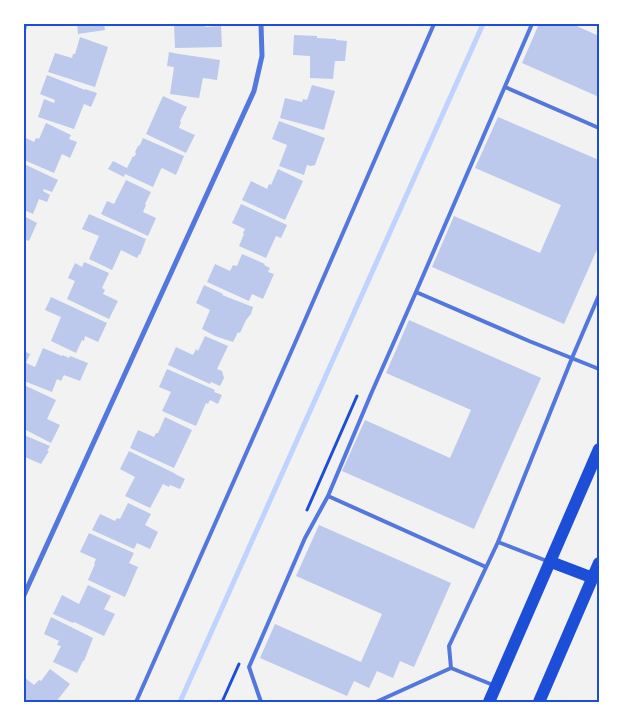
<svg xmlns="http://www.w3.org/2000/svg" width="623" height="726" viewBox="0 0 623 726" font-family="'IBM Plex Sans',sans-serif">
<rect width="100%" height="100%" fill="#f2f2f2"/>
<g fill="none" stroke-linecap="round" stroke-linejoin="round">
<path stroke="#bfd3fe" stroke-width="5" d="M180,702L483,24"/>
</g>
<path fill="#bdc9ec" d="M77,24H104L105,30L78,34Z
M174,24H205V27L221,26L222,47L175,48Z
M539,24H572L599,36V97L522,63Z
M294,35L317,36V38L336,39V40L347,41L345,61H335L333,79L310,78V56L293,55Z
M80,37L108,47L95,87L48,72L55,53L72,58L73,54H75Z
M169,52L179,54L220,60L217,80L203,78L199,98L170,94L174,67L167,66Z
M47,75L85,90V89L97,93L91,107L84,104L74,129L38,117L44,99L54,103L55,100L40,94Z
M312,85L335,91L324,130L280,118L285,98L302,102L303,99L307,100Z
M163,96L187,107L180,121L181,122L179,128L195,135L186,153L146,134Z
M498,117L599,160V245L564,324L432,267L454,216L540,253L561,205L475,168Z
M279,121L325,138L315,165L311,166L307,165L304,175L279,166L287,145L272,139Z
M46,123L71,135L69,139L77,142L70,158L62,154L54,173L24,160V137L34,142L36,138L39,139Z
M143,138L184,156L176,175L162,168L161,169L153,187L125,174L124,177L108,169L113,161L127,168L133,156L134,157L136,154L135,152L138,146L140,145Z
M24,164L58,180L52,192L44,189L43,191L50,195L47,202L39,199L33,214L24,210Z
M278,169L303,181L285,220L242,200L251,181L267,189L269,184L271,185Z
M126,180L151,192L145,204L146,205L143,212L156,218L148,236L101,214L107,201L114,204Z
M241,204L287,225L281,238L276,236L266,258L239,246L244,234L243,233L245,229L232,223Z
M89,214L146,239L140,255L139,254L137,258L121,250L112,270L89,259L99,236L82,229Z
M24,216L37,223L29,241L24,239Z
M242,254L265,264L264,265L270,268L268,272L274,274L263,299L252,294L249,301L207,282L215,264L230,271L233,265L237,266Z
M84,262L109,273L102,288L105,290L103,294L118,301L109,319L67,299L75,281L68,278L75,263L82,267Z
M204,285L223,294L222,295L253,307L251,314L246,320L240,333L238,332L233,342L215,336L202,329L210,310L196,303Z
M51,297L107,323L98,342L85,336L84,341L82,340L76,353L51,341L61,317L45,310Z
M409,320L541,378L474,529L342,471L365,420L450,458L471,410L386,373Z
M205,336L228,346L217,369L222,371L224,378L220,386L211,382L210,384L168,365L176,347L193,355L196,349L198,351Z
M43,348L62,356L63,355L69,358L70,356L88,363L80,381L64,375L61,381L57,379L52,392L24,381V351L30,354L26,363L35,367Z
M167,369L215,390L214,392L222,395L218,404L210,400L208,404L206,403L196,426L162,411L171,392L159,387Z
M24,385L56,400L47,419L60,425L51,443L24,429Z
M165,417L192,430L174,468L130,448L138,430L154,437L156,433H158Z
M24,435L50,446L47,451H49L41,464L25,457L24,460Z
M129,451L176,474H175L185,479L180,489L170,485L169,487L163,484L150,508L125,496L135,477L120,469Z
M128,503L151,514L145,525L158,532L150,549L137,543L134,549L92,530L100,514L115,521L117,518L120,519Z
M319,525L451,583L414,667L400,661L393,678L377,671L369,688L354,681L347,696L260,658L275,624L361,662L382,614L296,576Z
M89,533L134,553L129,563L138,567L125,597L88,580L95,564H94L96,559L80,552Z
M88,585L111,596L104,609L115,614L104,636L74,622L73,623L53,614L62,595L79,604Z
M51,617L93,638L84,661H83L77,673L53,662L61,646L57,645L59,641L44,634Z
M50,669L70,684L56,702H25L24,701V677L34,685L39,680L41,681Z"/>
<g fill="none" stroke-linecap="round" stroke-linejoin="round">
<path stroke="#1d4ed8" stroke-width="3" d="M307,510L357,396
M222,702L239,664"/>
<path stroke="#5277de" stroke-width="4" d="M505,87L599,128
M416,292L532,24
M328,496L486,567
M498,542L547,561
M451,668L449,646L498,542L572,358L599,295
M136,702L295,343L434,24
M261,702L249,667L305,538L328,496L371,394L416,292L529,341L599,369
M376,702L451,668L493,685"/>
<path stroke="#5277de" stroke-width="5" d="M24,28V24
M24,595L254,91L262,56L261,24"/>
<path stroke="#1d4ed8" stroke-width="12" d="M551,562L593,578
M489,702L599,449
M539,702L599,563"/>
</g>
<rect width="623" height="726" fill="none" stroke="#ffffff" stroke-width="50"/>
<rect x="25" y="25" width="573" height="676" fill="none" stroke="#1d4ed8" stroke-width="2"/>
</svg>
